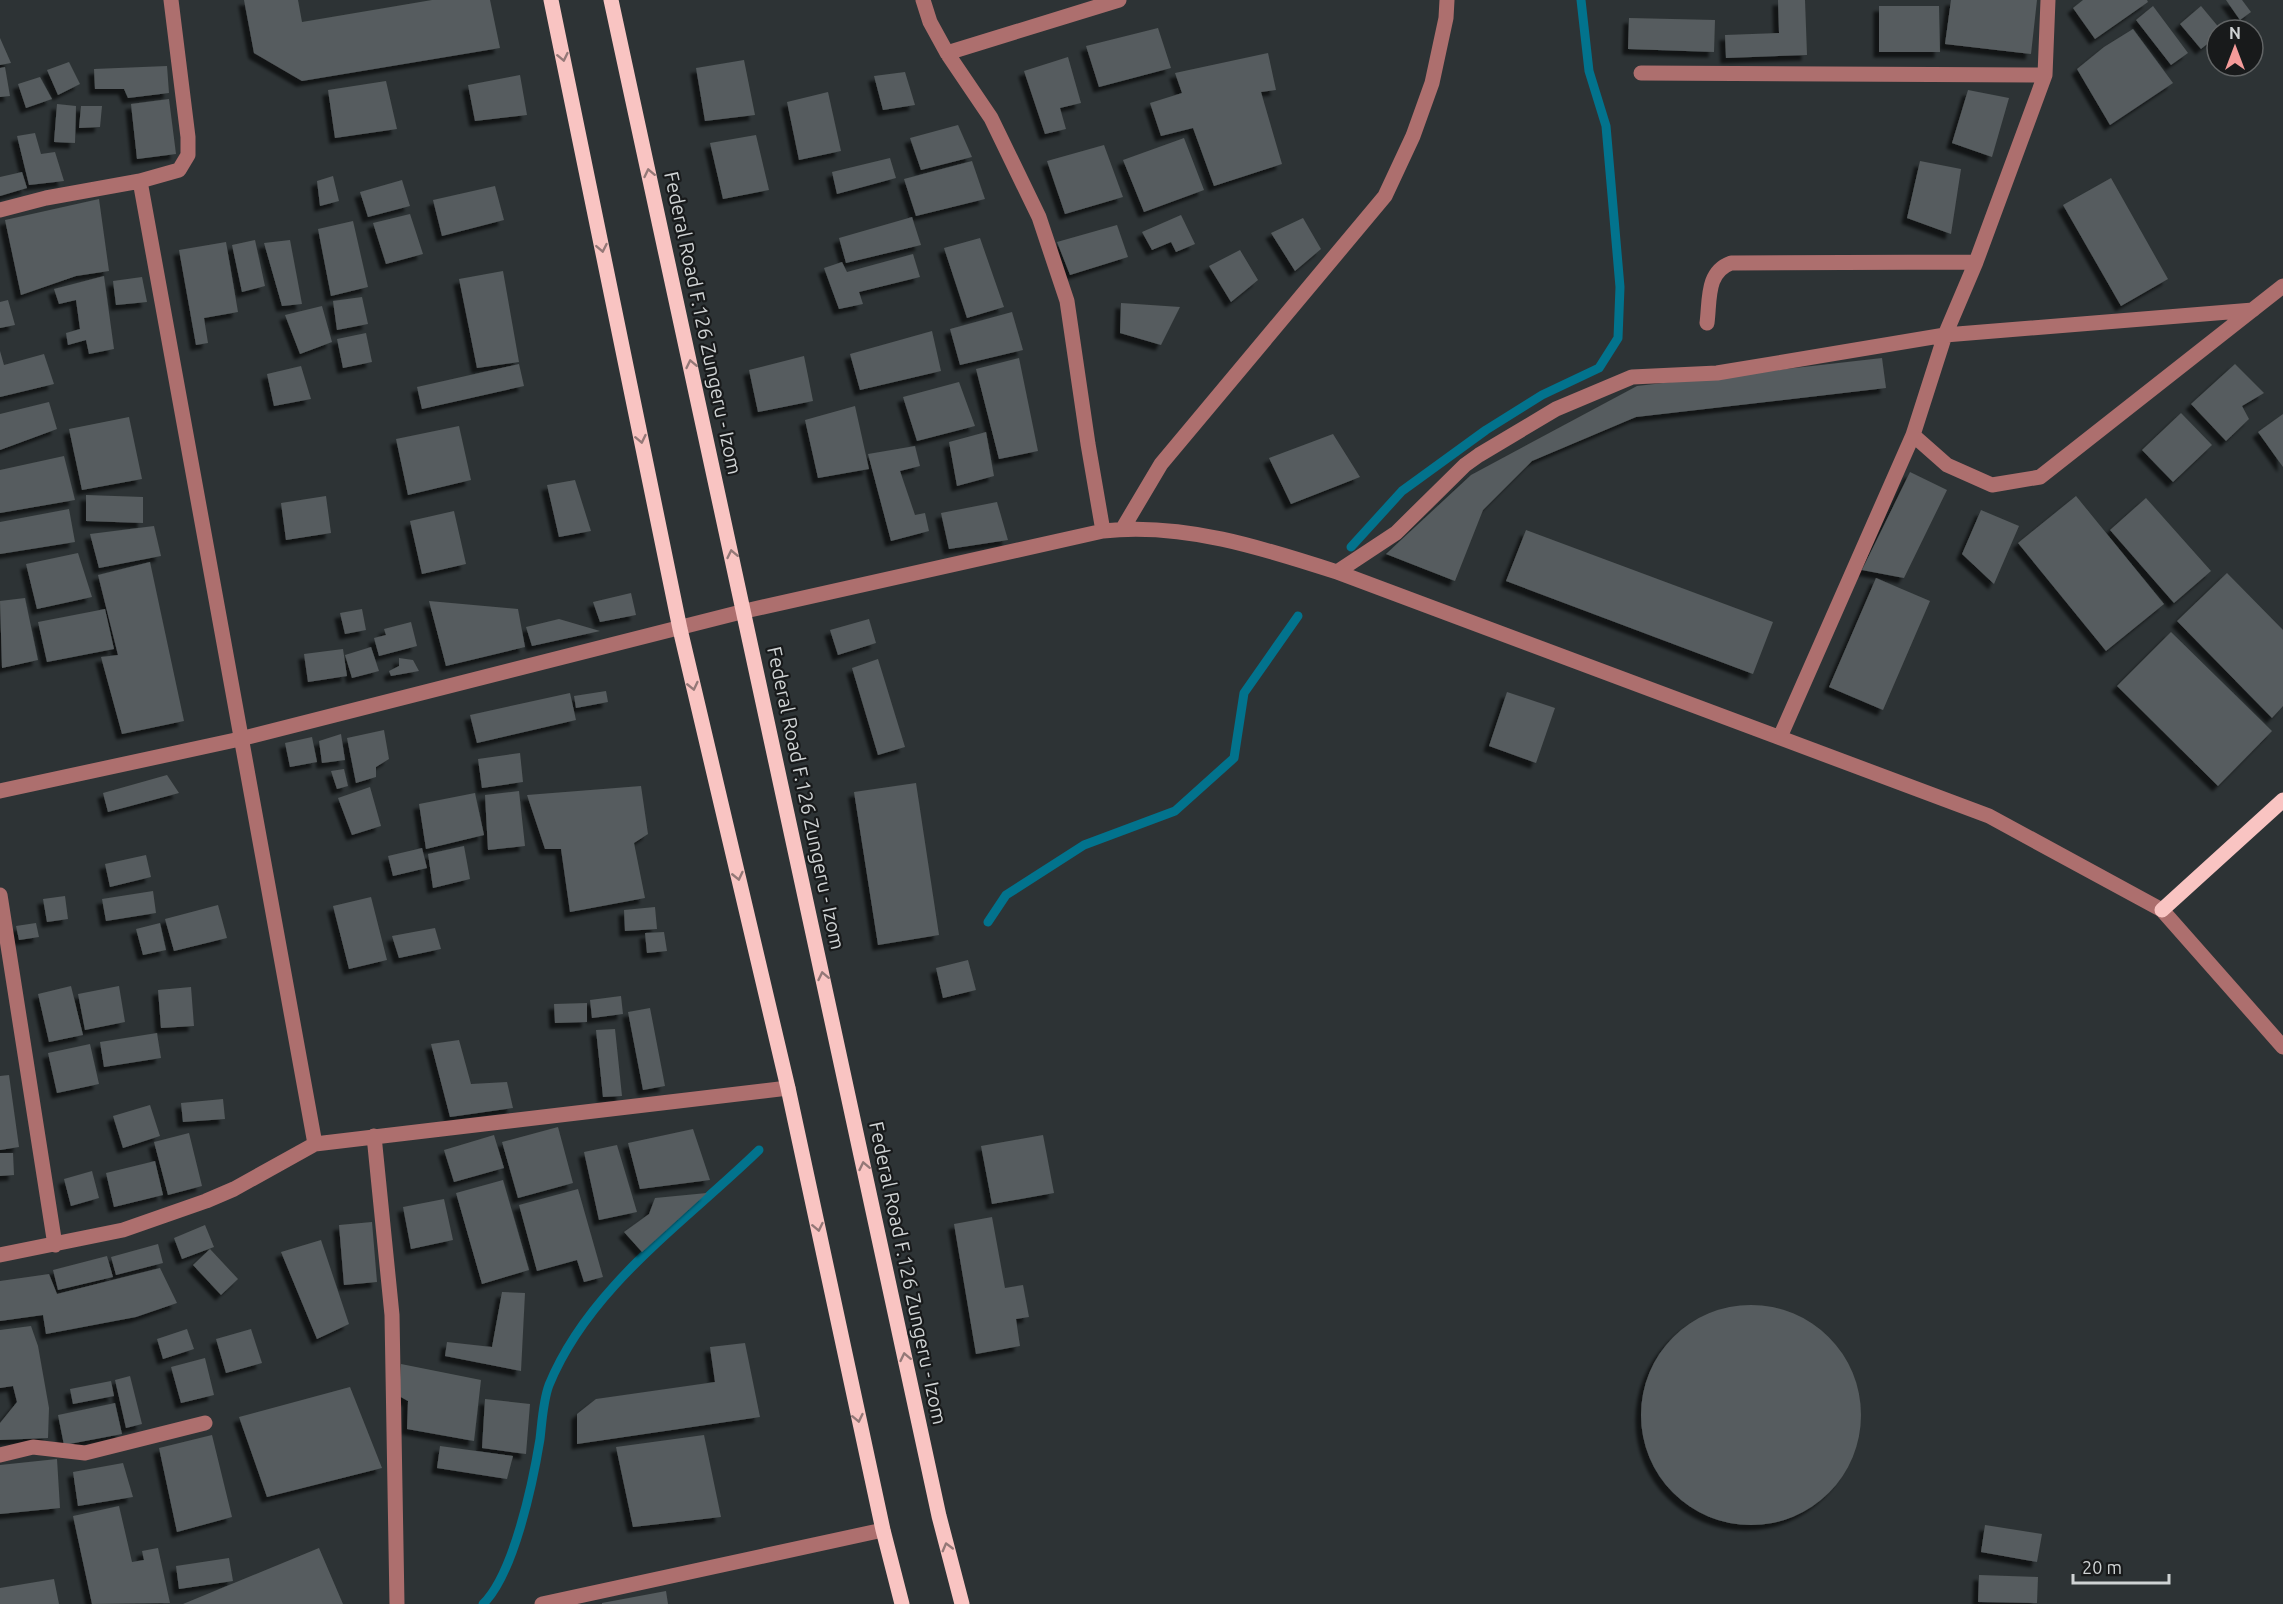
<svg xmlns="http://www.w3.org/2000/svg" width="2283" height="1604" viewBox="0 0 2283 1604" font-family="Ubuntu,sans-serif">
<defs>
<filter id="shadow"><feDropShadow dx="-5.5" dy="5.5" stdDeviation="1.5" flood-color="#0009"/></filter>
</defs>
<rect width="100%" height="100%" fill="#2d3335"/>
<g fill="none" stroke-linecap="round" stroke-linejoin="round">
<path stroke="#02738d" stroke-width="9" d="M1351,547L1402,491L1486,430L1542,395L1599,368L1618,338L1620,287L1606,126L1589,71L1581,0
M988,922L1006,895L1084,845L1175,811L1234,758L1244,693L1298,616
M483,1604C514,1574 533,1482 540,1439C542,1422 543,1401 549,1385C589,1287 685,1222 759,1150"/>
</g>
<path fill="#565c5e" filter="url(#shadow)" d="M244,0H298L302,22L432,0H490L500,48L302,81L254,53Z
M1778,0H1805L1807,55L1726,58L1725,35L1779,33Z
M1951,0H2037L2031,54L1945,44Z
M2083,0H2147L2148,2L2095,39L2073,8Z
M2226,0H2242L2251,12L2240,20Z
M1879,6H1939L1940,52H1879Z
M2153,6L2188,53L2171,65L2136,20Z
M2201,6L2221,30H2217V36L2201,49L2180,24Z
M1629,18L1715,20L1714,52L1628,49Z
M1158,28L1171,68L1099,87L1086,46Z
M2133,29L2173,83L2110,125L2077,69L2104,47Z
M0,38L11,63L0,65Z
M1268,53L1276,90L1261,92L1282,164L1214,186L1193,128L1161,136L1150,103L1182,93L1175,73Z
M1068,57L1081,103L1060,108L1066,129L1045,134L1024,71Z
M744,60L755,115L705,121L696,68Z
M69,62L80,84L58,95L47,70Z
M167,66L169,93L128,98L124,89H95L94,69Z
M5,67L10,96L0,97V68Z
M905,72L915,105L883,110L874,76Z
M520,75L527,115L475,121L468,85Z
M40,77L52,99L26,108L18,84Z
M386,81L397,129L335,138L328,90Z
M1968,90L2009,98L1992,157L1952,143Z
M828,92L841,151L799,160L787,102Z
M169,99L176,154L137,159L131,104Z
M57,104L76,106L75,143L54,142Z
M81,106H102L100,127L79,128Z
M958,125L972,157L921,170L910,138Z
M35,133L41,154L55,152L64,181L29,185L17,136Z
M756,135L769,190L723,199L710,143Z
M1184,138L1204,190L1144,212L1123,160Z
M1104,145L1123,197L1065,214L1047,161Z
M890,158L896,178L837,194L832,172Z
M972,161L985,199L916,216L904,179Z
M1920,161L1961,169L1951,234L1907,218Z
M22,172L27,188L0,196V177Z
M333,176L339,201L320,206L317,181Z
M2111,178L2168,279L2121,306L2063,205Z
M402,180L410,206L368,217L360,192Z
M495,186L504,220L442,236L433,200Z
M99,199L109,271L76,276L21,295L5,220Z
M410,214L423,254L386,264L373,223Z
M1181,215L1195,244L1176,252L1171,242L1152,250L1142,232Z
M912,217L921,245L846,263L839,238Z
M1303,218L1321,249L1295,271L1271,233Z
M353,221L368,287L331,296L318,229Z
M1117,225L1128,257L1070,275L1057,242Z
M980,238L1004,307L967,318L944,248Z
M255,240L265,286L242,292L232,245Z
M290,240L302,304L282,306L264,243Z
M226,242L238,312L204,318L208,343L196,345L179,250Z
M1240,250L1258,280L1231,302L1209,266Z
M913,254L920,277L859,292L863,304L839,309L824,268L842,262L847,272Z
M503,271L519,362L477,368L459,279Z
M104,276L114,349L89,354L86,340L68,345L66,333L80,329L76,300L59,304L54,289Z
M142,277L147,302L116,305L113,281Z
M362,297L368,324L337,330L333,301Z
M8,300L15,325L0,328V302Z
M1121,303L1180,307L1161,345L1120,333Z
M322,306L332,342L300,354L285,315Z
M1012,312L1023,350L960,365L950,329Z
M932,331L941,371L860,390L850,354Z
M366,333L372,362L343,368L337,339Z
M0,351L4,365L44,354L54,384L0,397Z
M804,356L813,401L758,412L749,370Z
M1019,358L1038,451L999,459L976,369Z
M1882,358L1886,388L1636,417L1532,461L1483,510L1455,581L1386,554L1471,475L1637,386Z
M519,364L524,386L422,409L417,387Z
M2235,364L2264,393L2242,406L2249,419L2226,441L2191,404Z
M301,366L311,399L274,406L267,374Z
M959,382L975,426L917,441L903,397Z
M49,402L57,429L0,450V414Z
M855,406L869,469L818,478L805,420Z
M2181,413L2212,445L2173,482L2142,450Z
M2283,414V467L2258,432Z
M129,417L142,479L82,490L69,429Z
M459,426L471,480L408,495L396,439Z
M986,432L994,476L957,486L949,442Z
M1333,434L1360,477L1291,504L1269,458Z
M915,446L920,466L900,471L915,515L925,513L929,531L891,541L868,454Z
M64,456L75,500L0,513V470Z
M1910,472L1947,490L1904,578L1862,570Z
M575,480L591,531L559,537L547,485Z
M86,495L143,497V523L86,521Z
M326,496L331,533L286,540L281,503Z
M2076,496L2164,604L2106,651L2018,543Z
M2146,498L2211,571L2174,603L2110,530Z
M997,502L1008,540L949,549L941,513Z
M69,509L75,542L0,554V522Z
M1981,510L2019,526L1994,584L1962,554Z
M454,511L466,564L422,574L410,521Z
M154,526L161,556L99,568L90,534Z
M1526,530L1773,622L1753,674L1506,581Z
M78,553L92,597L37,609L26,564Z
M150,562L184,721L122,734L101,657L118,655L98,575Z
M2227,573L2283,630V706L2272,718L2177,621Z
M1876,578L1930,601L1883,710L1829,687Z
M631,593L636,615L600,622L593,602Z
M25,598L38,660L2,668L0,601Z
M429,601L518,609L525,647L446,666Z
M105,609L114,649L47,662L38,622Z
M362,609L366,630L345,634L340,613Z
M559,619L600,631L532,646L526,627Z
M869,619L876,643L838,655L830,630Z
M411,622L417,646L379,656L374,638L386,635L384,629Z
M2171,632L2272,731L2218,786L2117,686Z
M371,647L379,671L352,678L345,655Z
M343,649L347,676L308,682L304,654Z
M399,658L413,660L419,671L391,676L389,671L399,666Z
M878,659L905,747L878,755L852,668Z
M606,691L608,702L576,708L574,696Z
M1507,692L1555,708L1536,763L1489,746Z
M570,693L576,720L477,743L470,715Z
M384,730L389,759L376,767V777L356,783L347,738Z
M341,734L345,760L322,763L319,741Z
M312,737L317,762L290,767L285,743Z
M520,753L523,782L482,788L478,759Z
M344,769L348,786L337,789L331,771Z
M167,775L179,793L108,812L103,793Z
M916,783L939,935L878,945L854,792Z
M641,786L648,834L634,843L645,898L570,912L561,849H545L527,795Z
M370,787L381,826L352,835L338,798Z
M519,791L525,846L488,850L485,795Z
M475,793L484,835L426,849L419,804Z
M464,846L470,879L433,888L428,854Z
M422,848L427,868L393,876L388,856Z
M146,855L151,877L110,887L105,864Z
M153,891L156,913L106,921L102,899Z
M65,896L68,919L47,922L43,899Z
M371,897L387,960L349,969L333,906Z
M218,905L227,938L174,951L165,919Z
M655,907L657,929L625,931L624,910Z
M36,923L39,937L19,940L16,926Z
M160,923L166,950L143,955L136,929Z
M435,928L441,949L399,958L392,936Z
M664,932L667,951L647,953L645,933Z
M968,960L976,990L943,998L936,968Z
M71,986L83,1035L49,1042L38,994Z
M119,986L125,1022L85,1030L78,994Z
M191,987L194,1026L161,1028L158,990Z
M621,996L623,1014L592,1018L590,1000Z
M587,1003V1022L555,1023L554,1004Z
M650,1008L665,1086L643,1090L628,1012Z
M615,1029L622,1096L603,1097L596,1030Z
M157,1033L161,1058L104,1067L100,1042Z
M459,1040L471,1084L507,1082L513,1108L450,1117L431,1044Z
M90,1044L99,1084L57,1093L48,1053Z
M9,1075L19,1147L0,1150V1076Z
M223,1099L225,1119L183,1122L181,1103Z
M150,1105L160,1136L123,1148L113,1116Z
M558,1127L573,1183L518,1198L502,1142Z
M693,1129L710,1180L640,1189L628,1143Z
M189,1133L202,1186L168,1195L154,1142Z
M494,1135L504,1168L454,1182L444,1150Z
M1043,1135L1054,1193L992,1204L981,1146Z
M617,1145L637,1212L599,1220L584,1152Z
M0,1153H13L14,1175L0,1176Z
M155,1161L163,1195L114,1207L106,1173Z
M92,1171L99,1198L71,1206L64,1179Z
M503,1180L529,1270L482,1284L456,1193Z
M578,1189L603,1277L584,1282L577,1260L537,1271L519,1205Z
M707,1193L642,1252L624,1232L649,1214L655,1198Z
M444,1199L453,1240L411,1249L403,1207Z
M992,1217L1005,1288L1023,1285L1029,1317L1016,1319L1020,1346L976,1354L954,1224Z
M372,1222L377,1282L344,1285L339,1225Z
M205,1225L214,1247L182,1259L174,1238Z
M321,1240L349,1324L317,1339L281,1252Z
M158,1244L163,1263L116,1275L111,1257Z
M210,1249L238,1279L221,1295L193,1265Z
M107,1256L113,1277L58,1290L53,1270Z
M160,1268L177,1303L136,1317L46,1334L43,1315L0,1321V1281L49,1274L57,1294Z
M502,1292L525,1293L521,1371L445,1356L447,1342L492,1347Z
M1641 1415a110 110 0 1 1 220 0a110 110 0 1 1-220 0Z
M31,1326L38,1346L49,1408L48,1438L0,1440V1423L17,1402L13,1386L0,1388V1330Z
M187,1329L194,1349L163,1359L157,1339Z
M251,1329L262,1363L226,1373L216,1339Z
M745,1343L760,1417L577,1444V1414L596,1399L715,1382L710,1347Z
M205,1358L214,1395L181,1403L171,1367Z
M401,1364L481,1380L474,1441L407,1429L408,1401L399,1396Z
M130,1376L142,1424L126,1428L115,1380Z
M111,1381L114,1396L73,1404L70,1389Z
M350,1387L382,1468L267,1497L239,1417Z
M485,1399L530,1404L526,1454L482,1448Z
M115,1403L122,1434L64,1445L58,1415Z
M212,1435L232,1517L177,1532L159,1448Z
M704,1435L721,1517L633,1527L616,1447Z
M440,1446L513,1456L507,1479L437,1468Z
M57,1459L60,1508L0,1514V1465Z
M123,1463L133,1497L78,1506L73,1472Z
M119,1506L132,1562L144,1560L142,1551L158,1548L170,1603L92,1604L73,1516Z
M1985,1525L2042,1534L2037,1562L1981,1552Z
M319,1548L343,1604H183Z
M229,1558L233,1581L179,1589L176,1566Z
M1979,1575L2038,1577L2037,1603L1978,1602Z
M54,1579L59,1604H0V1588Z
M666,1591L668,1604H602V1603Z"/>
<g fill="none" stroke-linecap="round" stroke-linejoin="round">
<path stroke="#ad6f6e" stroke-width="15" d="M923,0L930,22L947,53L991,118L1039,217L1067,301L1088,444L1103,531
M947,53L1119,0
M1641,73L2045,75
M140,181L315,1144
M0,210L46,198L140,181L179,170L188,155V137L171,0
M1707,323C1710,300 1706,272 1731,263L1976,262
M1913,435L1947,465L1992,485L2040,477L2283,286
M1123,528L1161,464L1385,196L1413,136L1432,83L1446,18L1447,0
M1337,572L1396,533L1465,465L1479,455L1556,409L1632,377L1717,373L1945,335L2253,310
M1780,737L1913,435L1945,335L1976,262L2045,75L2048,0
M0,791L240,739L745,611L1103,531C1183,522 1263,548 1337,572L1989,816L2162,910L2283,1047
M0,895L55,1245
M374,1136L392,1315L397,1604
M0,1255L123,1230L206,1201L234,1189L315,1144L788,1088
M0,1455L33,1447L85,1453L205,1423
M542,1604L883,1530"/>
<path stroke="#f9c4c2" stroke-width="15" d="M551,0L680,629L788,1088L883,1530L902,1604
M611,0L939,1516L962,1604
M2162,910L2283,800"/>
</g>
<defs><path id="oneway-chevron" d="M-2-3.5L2.5 0L-2 3.5" fill="none" stroke-width="1.6" stroke-linecap="round" stroke-linejoin="round" transform="scale(1.5)"/></defs>
<g stroke="#947877">
<use href="#oneway-chevron" transform="translate(563 57) rotate(78)"/>
<use href="#oneway-chevron" transform="translate(649 173) rotate(-102)"/>
<use href="#oneway-chevron" transform="translate(602 248) rotate(79)"/>
<use href="#oneway-chevron" transform="translate(691 364) rotate(-102)"/>
<use href="#oneway-chevron" transform="translate(641 439) rotate(78)"/>
<use href="#oneway-chevron" transform="translate(732 554) rotate(-102)"/>
<use href="#oneway-chevron" transform="translate(693 686) rotate(77)"/>
<use href="#oneway-chevron" transform="translate(738 876) rotate(77)"/>
<use href="#oneway-chevron" transform="translate(823 976) rotate(-102)"/>
<use href="#oneway-chevron" transform="translate(864 1166) rotate(-102)"/>
<use href="#oneway-chevron" transform="translate(818 1227) rotate(78)"/>
<use href="#oneway-chevron" transform="translate(905 1357) rotate(-102)"/>
<use href="#oneway-chevron" transform="translate(858 1418) rotate(78)"/>
<use href="#oneway-chevron" transform="translate(947 1547) rotate(-105)"/>
</g>
<g text-anchor="middle" stroke-width="4.5" stroke-linejoin="round" paint-order="stroke">
<g font-size="20" fill="#cfd3d4" stroke="#181a1b">
<text transform="translate(703 323) rotate(78)" y="7">Federal Road F.126 Zungeru - Izom</text>
<text transform="translate(806 798) rotate(78)" y="7">Federal Road F.126 Zungeru - Izom</text>
<text transform="translate(908 1273) rotate(78)" y="7">Federal Road F.126 Zungeru - Izom</text>
</g>
</g>
<g transform="translate(2235 48)"><circle r="28" fill="#181a1b" stroke="#616465" stroke-width="1.5"/>
<path d="M0-4.5L10 22L0 15L-10 22Z" fill="#f59b9a"/>
<text y="-9" font-size="16" font-weight="bold" text-anchor="middle" fill="#cfd3d4">N</text>
</g>
<path d="M2073 1574v9h96v-9" fill="none" stroke="#cfd3d4" stroke-width="3"/>
<text x="2082" y="1574" font-size="18" fill="#cfd3d4" stroke="#181a1b" stroke-width="4.5" paint-order="stroke">20 m</text>
</svg>
